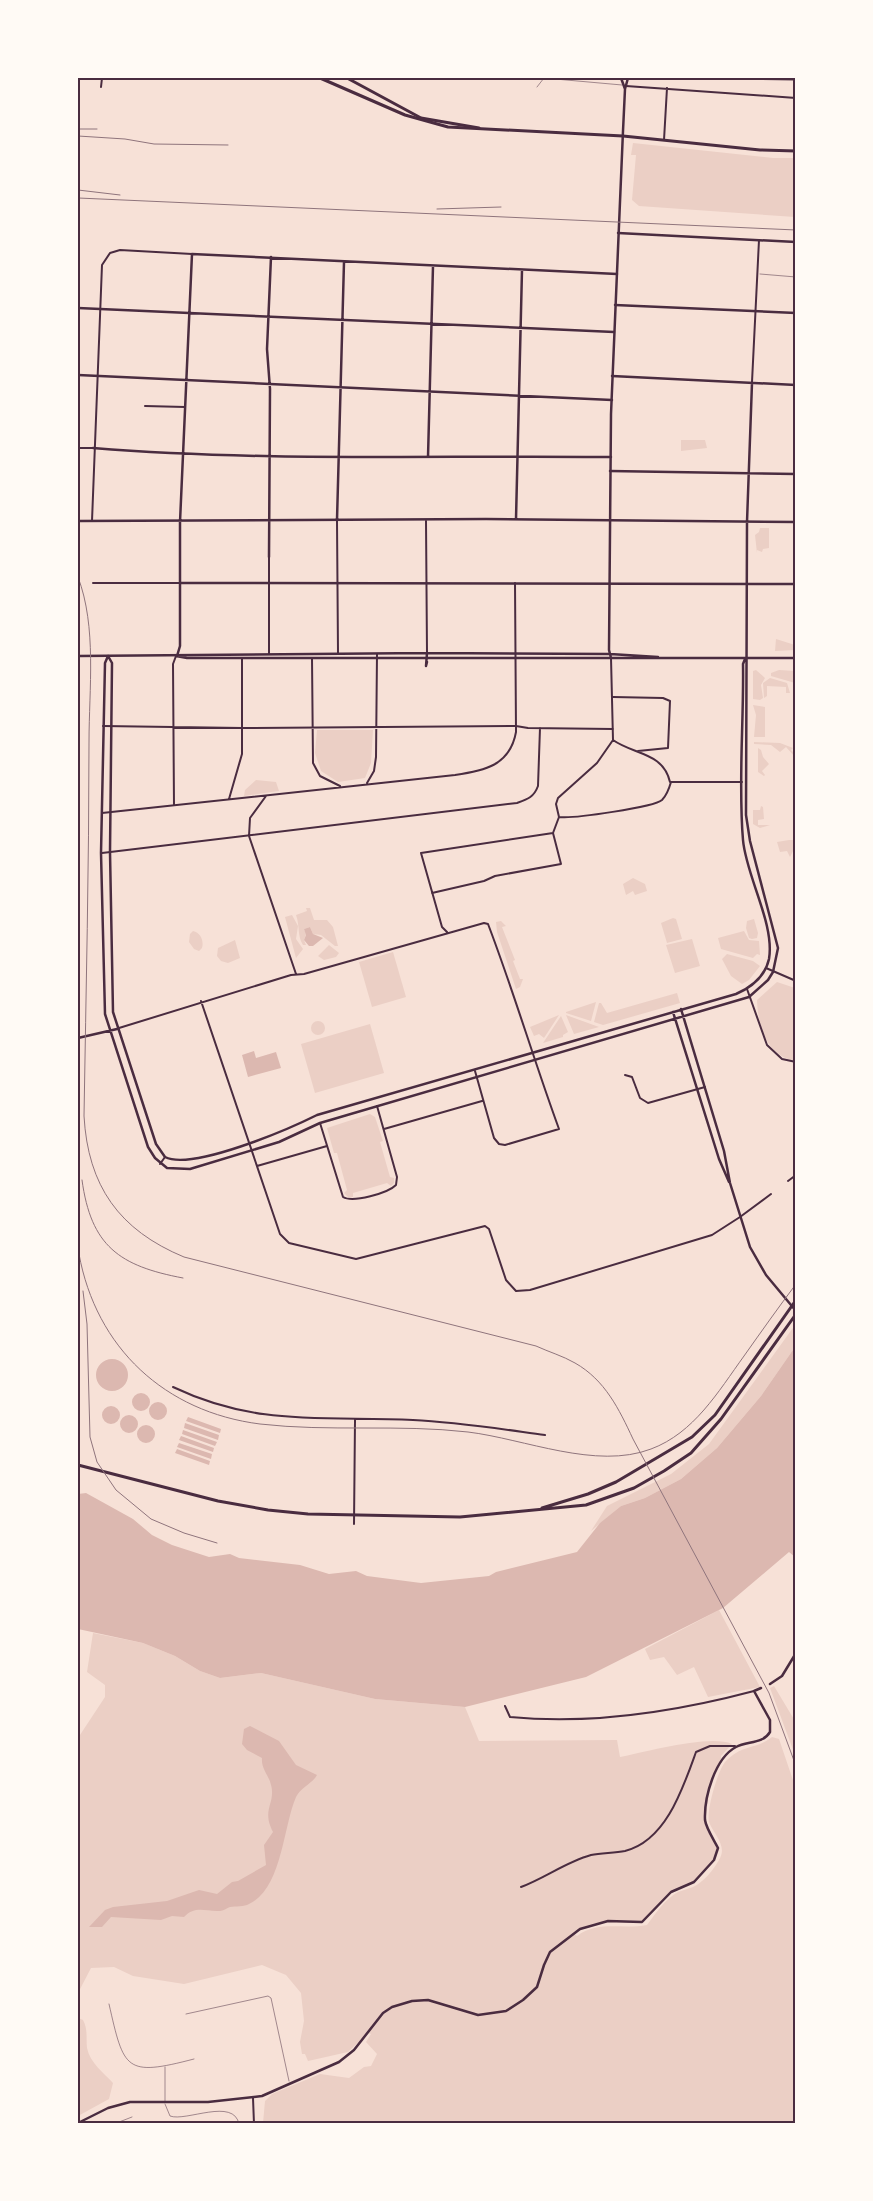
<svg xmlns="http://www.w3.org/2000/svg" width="873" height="2201" viewBox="0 0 873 2201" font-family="'Open Sans',sans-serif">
<rect width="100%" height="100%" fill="#f7e1d7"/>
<path fill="#ebcfc5" d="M633,143L773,158H795V217L639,206L632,200L636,155H631Z
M681,440H705L707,448L681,451Z
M760,528H769V548L763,549L762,552L757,550V553L755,535L759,532Z
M776,639L795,645V650L775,651Z
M756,670L765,678L761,685L763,698L760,700L753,699V671Z
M779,670L795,671V683L771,676V673Z
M770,678L787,683L790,693H786V687L767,686V696L764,698L763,683Z
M753,705L765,707V737H754L756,715Z
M373,730L371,763L365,778L338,782L321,771L315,753L317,730Z
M754,742L780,743L793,748L791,750L793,752L795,750V757L786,747L780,752L771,745L754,744Z
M758,748L761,750L763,757L769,764L762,771L765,775L764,776L758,772Z
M256,780L276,782L279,791L244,796L245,790Z
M761,806L763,807L764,819L758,820V825H770L760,828L753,824V810H760Z
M789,840H795V847L790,857L787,851L780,852L777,842Z
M633,878L645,884L647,891L635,895L633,891L626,895L623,884Z
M306,908H310L314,920H327L333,927L338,946H335L321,935L313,934L310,927L304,929L306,934L304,940L306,945H303C297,936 300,926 296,915L307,911Z
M292,915L298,926L296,939L303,949L296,958L285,917Z
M673,918L676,919L682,939L667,943L661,923Z
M754,919L758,933L757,938L752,939L749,938L746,928L747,921Z
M501,921L506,926L502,927L515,960L513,961L520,979H523L520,987L516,989L497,932L496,922Z
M193,931C201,933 204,941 202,948L199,951L194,949L189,942L190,934Z
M744,931L749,940L759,941L760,955L757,954L753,958L721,949L718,938Z
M692,939L700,966L675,973L666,945Z
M235,940L240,958L228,963L221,961L217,956L218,948Z
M329,945L339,953L336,957L324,960L318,956Z
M393,952L406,997L372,1007L359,962Z
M727,954L753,961L760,966L749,980L742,984L731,976L722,959Z
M777,982L795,988V1061C766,1055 758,1026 757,1000Z
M677,993L680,1003L603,1025L594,1022L599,1003H601L607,1013Z
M596,1002L591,1021L566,1013V1012Z
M559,1015L544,1038L539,1034L534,1036L530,1027Z
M566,1015L599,1027L574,1034Z
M561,1016L568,1032L563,1035V1037L543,1043Z
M311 1028a7 7 0 1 1 14 0a7 7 0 1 1-14 0Z
M370,1024L384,1073L315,1093L301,1044Z
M370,1114L375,1117L383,1141L380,1142L390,1177L394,1178V1183L391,1186L387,1183L353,1193V1197H348L344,1193L347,1190L337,1153H334L327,1128Z
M795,1325V1347L761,1396L717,1448L681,1479L645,1498L621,1506L591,1531L607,1506L671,1474L709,1444Z
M719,1610L760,1687L708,1697L694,1667L677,1675L664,1657L650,1660L645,1649Z
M93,1633L143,1643L175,1656L200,1671L220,1678L261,1673L375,1699L465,1707L479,1741L617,1740L620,1757C646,1752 710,1734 732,1744L721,1756V1761L711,1781L705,1821L718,1848L716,1856L694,1882L670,1892L642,1922C618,1926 594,1915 574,1934L577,1936C599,1920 622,1930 647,1925C656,1913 665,1899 678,1892C683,1890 688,1889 693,1887C703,1883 714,1869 719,1860C728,1846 714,1835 709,1822C706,1811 718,1769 726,1761C744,1743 756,1750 772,1737L779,1739L796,1789L795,2123H263L265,2101L272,2094L320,2074L349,2078L364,2067L371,2066L377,2054L366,2042L371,2034L368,2033L348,2052L308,2061L305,2054H302L300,2042L304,2021L301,1993L286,1975L262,1965L184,1984L133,1976L114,1967L91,1968L78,1993V1738L105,1697V1685L87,1672Z
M774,1686L795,1721V1755L770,1688Z
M78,2018L83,2020C88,2029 86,2038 87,2048C90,2063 104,2073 113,2083L109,2099L78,2116Z"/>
<path fill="#dcb8b0" d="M310,927L313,934L323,938L313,946H309L304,940L306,935L304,929Z
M254,1051L256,1058L276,1052L281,1068L248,1077L242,1055Z
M795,1347V1557L789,1552L723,1608L586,1677L465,1707L375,1699L261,1673L220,1678L200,1671L175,1656L143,1643L78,1629V1494L86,1493L133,1519L152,1535L172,1545L209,1557L230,1554L239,1558L300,1565L329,1574L356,1571L367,1576L421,1583L489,1576L496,1572L577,1552L600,1523L621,1506L645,1498L681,1479L717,1448L761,1396Z
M96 1375a16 16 0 1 1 32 0a16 16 0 1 1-32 0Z
M132 1402a9 9 0 1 1 18 0a9 9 0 1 1-18 0Z
M149 1411a9 9 0 1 1 18 0a9 9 0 1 1-18 0Z
M102 1415a9 9 0 1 1 18 0a9 9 0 1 1-18 0Z
M120 1424a9 9 0 1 1 18 0a9 9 0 1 1-18 0Z
M188,1417L221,1429L220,1433L186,1421Z
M185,1423L219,1435L218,1440L184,1428Z
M137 1434a9 9 0 1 1 18 0a9 9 0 1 1-18 0Z
M183,1430L217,1442L215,1446L182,1434Z
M181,1436L214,1448L213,1452L179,1440Z
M179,1443L212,1454L211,1459L177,1447Z
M177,1449L210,1461L209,1465L175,1453Z
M250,1726L279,1741L296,1765L317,1775C312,1784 301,1787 296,1797C283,1827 282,1889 249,1904C244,1907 236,1906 230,1907C227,1908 223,1911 220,1911C205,1912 196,1905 184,1917L172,1916L161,1920L111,1917L102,1927H89L105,1910L113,1907L167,1901L199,1890L217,1894L232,1882L238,1881L266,1865L264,1845L273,1832C261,1809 276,1804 271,1785C269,1775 261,1769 262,1758L247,1750L242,1744L244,1729Z"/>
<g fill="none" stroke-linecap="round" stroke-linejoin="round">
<path stroke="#4a2c40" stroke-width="0.5" d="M537,87L544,78L622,85
M760,274L796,277
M109,2004C124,2070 125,2077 194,2059
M186,2014L268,1996L271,1998L289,2081
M165,2067V2101
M165,2104L170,2116C186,2122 234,2097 239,2124
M114,2124L132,2117"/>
<path stroke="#4a2c40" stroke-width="2" d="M626,86L796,98
M101,87L102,78
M664,140L667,88
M752,382L759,240
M145,406L185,407
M78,448H93
M92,521L102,265L110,253L120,250L192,254
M337,521L338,653
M426,521L427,653
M93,583H180
M269,654V557
M312,658L313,763L320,776L340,786
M613,697L663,698L670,701L668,748L638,751
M103,726L242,728L516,726L528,728L613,729
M613,740C634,755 663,752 670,782
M671,782H742
M367,783L374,771L376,757L377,654
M266,796L250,818L249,836L296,974
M229,799L242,754V659
M174,805L173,664L176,656
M102,813L455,775C483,771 510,766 516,732L515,583
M559,817C573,819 654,807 662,800C667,795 669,789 671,782
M102,853L517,803C528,799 534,797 538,786L540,728
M432,893L484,881L495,876L561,864L553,833L559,817L556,804L558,798L597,763L613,740L611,658
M447,932L442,927L421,853L553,833
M766,968L796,981
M747,989L767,1045L782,1059L796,1062
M201,1001L280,1234L289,1243L356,1259L485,1226L489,1229L506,1280L516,1291L530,1290L712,1235L740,1217L771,1194
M119,1028L291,975L304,974L484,923L488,924C514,992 534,1061 559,1129L505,1145L499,1144L494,1138L475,1071
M625,1075L632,1077L640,1098L648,1103L705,1087
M320,1123L343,1197C353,1203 388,1193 396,1185L397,1177L377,1106
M384,1129L482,1101
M160,1164L165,1157
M257,1166L327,1146
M788,1181L796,1175
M173,1387C257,1427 324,1416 413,1420C457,1422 501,1429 545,1435
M354,1524L355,1420
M505,1706L510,1717C592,1725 675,1712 754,1691
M521,1887C545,1878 566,1862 591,1855C602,1853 614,1853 625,1851C666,1841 683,1788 696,1752L710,1746H735
M253,2098L254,2124"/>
<path stroke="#4a2c40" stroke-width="2.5" d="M618,233L796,242
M615,305L796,313
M78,308L614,332
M78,375L612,400
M612,376L796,385
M93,448C266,462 438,455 611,457
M428,457L433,266
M610,471L796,474
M516,519L522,270
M337,520L344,262
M78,521L486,519L796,522
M269,557L270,389L267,349L271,257
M180,583L796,584
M108,656L105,663L101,853L105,1014L148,1147L155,1158L167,1168L190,1169L279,1142L320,1123L749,997L768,980L773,972L778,948L750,841L746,815L747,522L752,383
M108,656L112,663L110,852L113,1012L156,1144L165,1157C192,1171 289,1129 317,1115L736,994C752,987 765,977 769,959C775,924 746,876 743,840C738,782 744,722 743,664L745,659
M177,656L180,646V522L192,254L617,274
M681,1009L724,1151L730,1183L750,1247L766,1275L796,1311
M673,1012L719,1159L729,1182
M78,1038L117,1029
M770,1684L782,1676L796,1653
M78,2123L108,2108L130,2102H208L262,2096L339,2062L354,2050L383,2013L392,2007L412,2001L428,2000L478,2015L506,2011L523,2000L537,1987L544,1965L550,1952L580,1929L608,1921L642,1922L671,1892L694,1882L714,1860L718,1848C714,1840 706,1828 705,1820C704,1797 715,1758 736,1747C747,1741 763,1744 770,1732V1720L754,1691L761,1688"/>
<path stroke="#4a2c40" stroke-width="2.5" d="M621,78L625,89
M78,656L427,653L610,654L658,657
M176,656L187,658H796
M611,658L609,650L611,414L623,131L625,89L628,78
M427,662L426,666L427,653"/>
<path stroke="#4a2c40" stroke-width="3" d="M320,78L405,115L448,127L623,136L760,150L796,151
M78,1465L218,1501L268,1510L308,1514L460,1517L586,1505L634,1488L664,1471L691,1453L721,1419L796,1314
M542,1508L588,1494L616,1482L692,1437L715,1415L796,1300"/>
<path stroke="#4a2c40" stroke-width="3" d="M347,78L421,118L479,128
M733,78L796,79"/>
<path stroke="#8f747c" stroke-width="1" d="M78,129H97
M78,136L125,139L154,144L228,145
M78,190L120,195
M78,198L796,230
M437,209L501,207
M78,577C97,627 89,689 89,742C89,866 86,991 84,1116C88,1186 119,1230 184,1257L536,1346C549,1352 563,1356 575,1363C605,1380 619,1409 633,1439L769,1693L796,1766
M82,1180C91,1246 119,1266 183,1278
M79,1254C96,1348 165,1412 260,1424C329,1432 399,1424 468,1432C525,1439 596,1470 651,1449C694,1433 718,1392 744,1356C761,1332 778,1308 796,1284
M83,1291L87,1324L90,1437L97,1462L116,1490L151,1519L184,1533L217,1543"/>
</g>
<rect width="873" height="2201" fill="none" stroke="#fffaf5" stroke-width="158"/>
<rect x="79" y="79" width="715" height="2043" fill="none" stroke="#4a2c40" stroke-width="2"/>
</svg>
